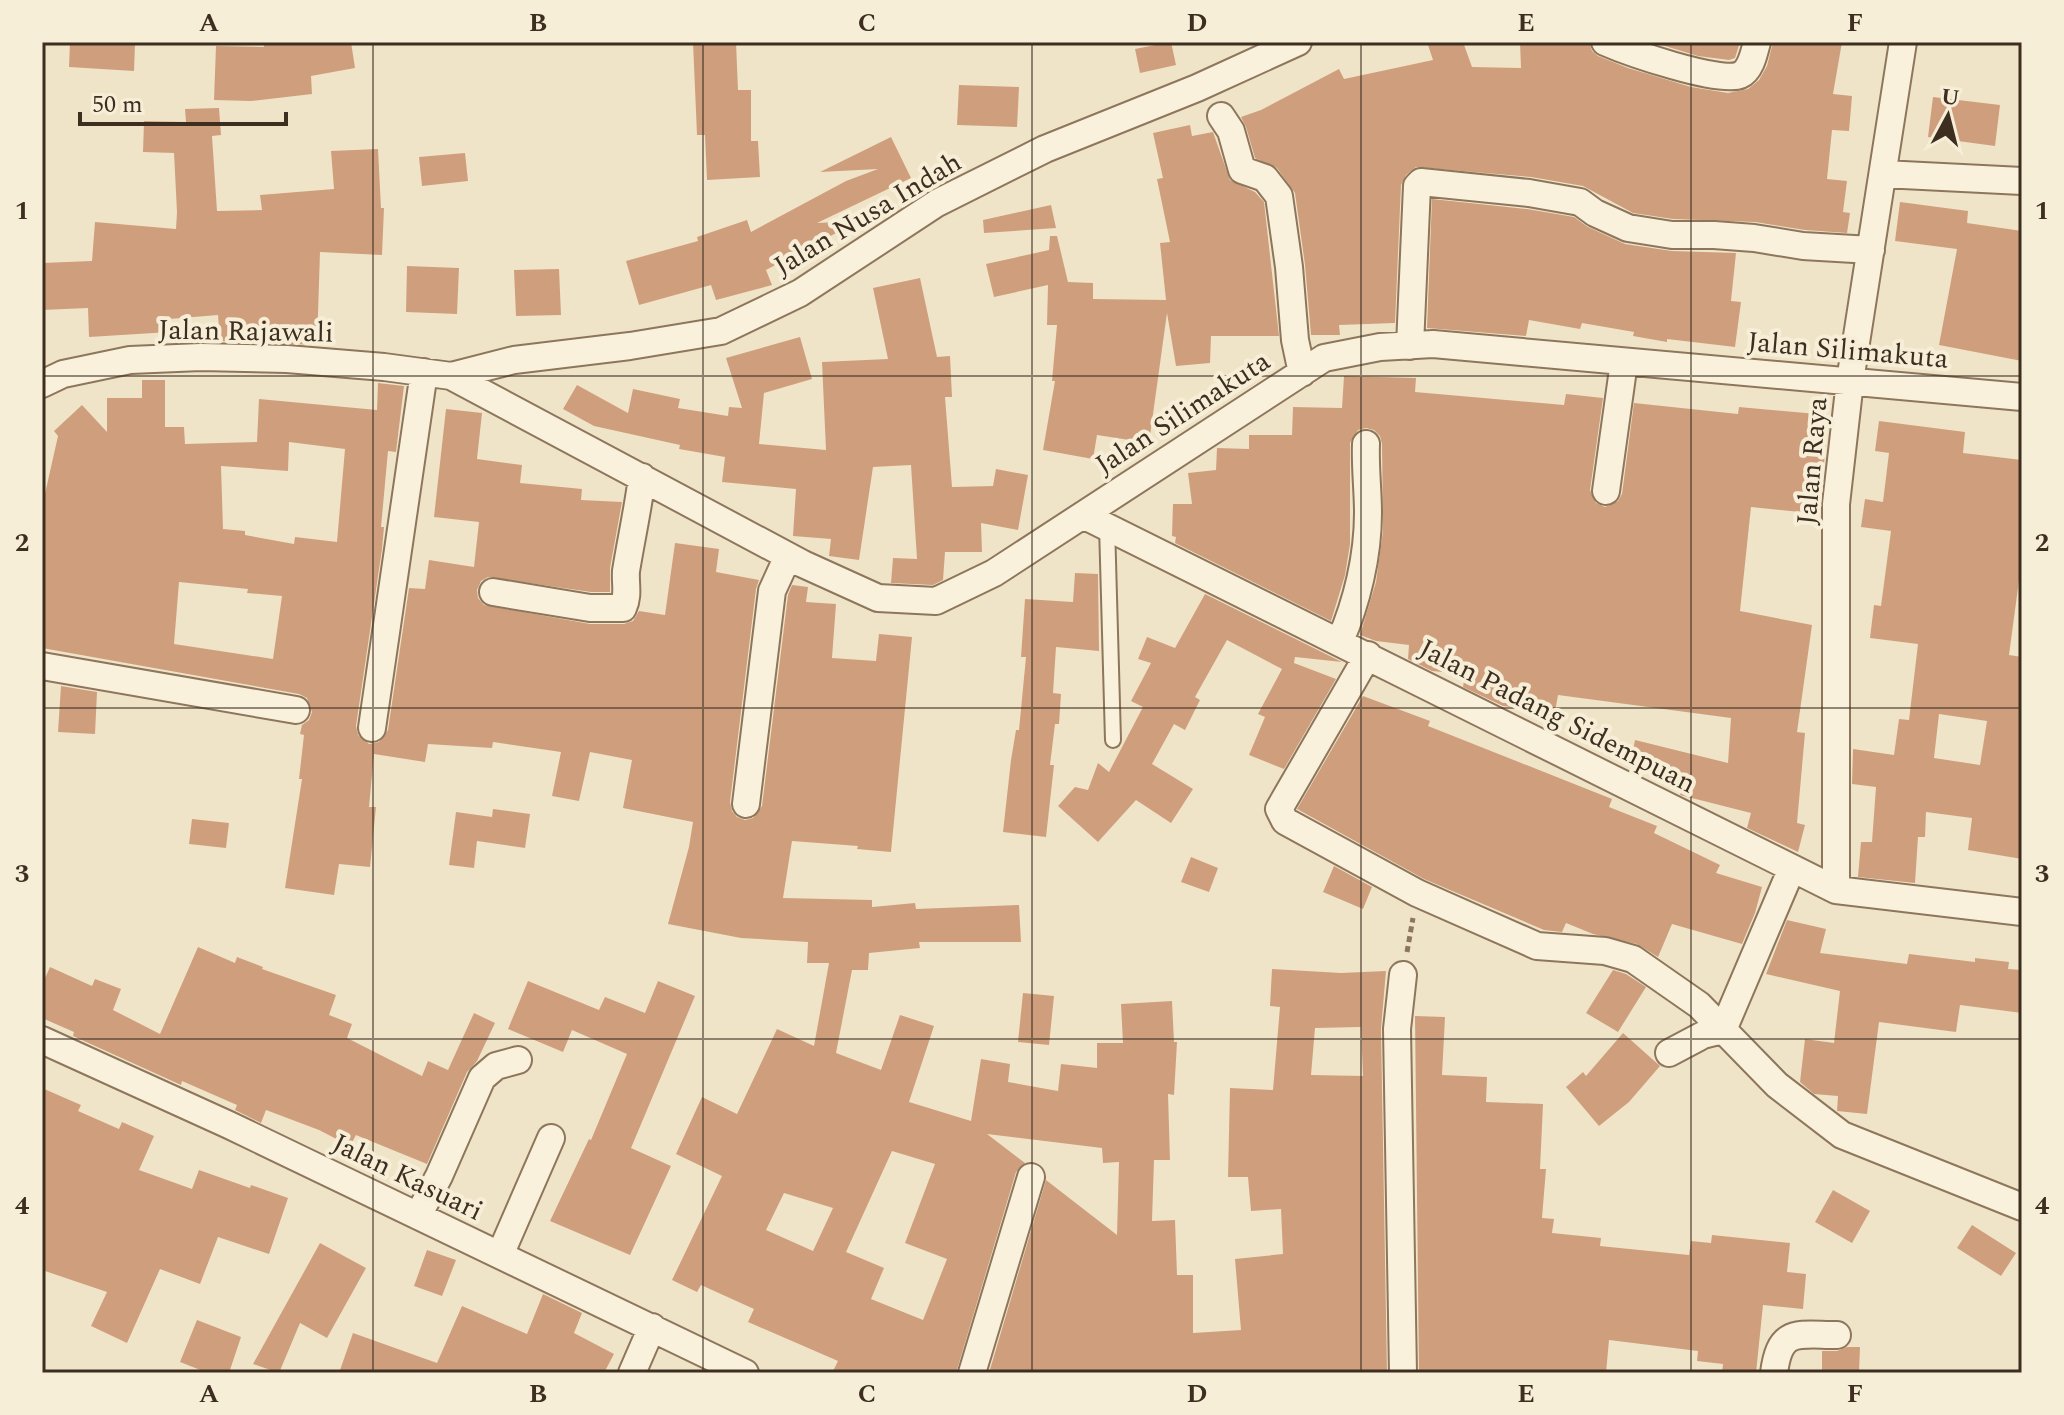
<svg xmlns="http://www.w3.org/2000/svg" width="2064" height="1415" viewBox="0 0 2064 1415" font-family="Spectral,serif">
<rect width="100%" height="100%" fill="#f0e4c8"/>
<path fill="#cf9f7d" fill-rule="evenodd" d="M70,42L135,44L134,71L69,67Z
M263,42H351L355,68L311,76L312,94L251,101L214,100L216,46L264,47Z
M693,42H736L738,90H751V141H758L760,177L707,180L705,135H697Z
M1171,42L1176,65L1140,73L1135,49Z
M1427,42H1463L1472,67L1521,68L1520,42H1589L1592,51L1598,56L1628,68L1691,87L1728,93L1748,89L1759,80L1767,66L1773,42H1842L1833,94L1852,96L1849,131L1832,130L1827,179L1847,181L1843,212L1850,213L1847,233L1805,230L1755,222L1673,219L1633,213L1583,186L1531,177L1416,167L1406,175L1401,185L1395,323L1339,325L1340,335H1311L1305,265L1295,193L1277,168L1255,158L1246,127L1241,117L1261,110L1339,69L1344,79L1433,60Z
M1652,42H1740L1735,58L1729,60L1698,56Z
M959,85L1019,87L1017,127L957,125Z
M1933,97L2000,105L1995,146L1928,137Z
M219,108L221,135L212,136L217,211L262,210L260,195L334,189L331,151L378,149L381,208H384L382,255L320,252L317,345L220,341L218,315L169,319L170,332L89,337L88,308L42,310V263L92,261L95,222L176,229L177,212L174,153L143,152L144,121L186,122L185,109Z
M1190,125L1192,136L1213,132L1230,180L1255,192L1264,202L1279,336H1211L1210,363L1176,366L1167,313L1149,443L1097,435L1093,459L1043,450L1055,381H1052L1057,325H1047L1048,285L994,297L986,264L1049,250L1050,236H1057L1068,282L1093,283V299L1166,300L1160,243L1170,242L1157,179L1163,178L1153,133Z
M891,137L911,178L817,223L859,221L766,270L772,285L716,300L711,285L639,305L626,261L698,241L697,237L747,220L751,232L846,181L878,169L820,172Z
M465,153L468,181L422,186L419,157Z
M1432,199L1527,209L1574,217L1588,227L1625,244L1672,251L1736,253L1731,301L1741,302L1735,347L1667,339V342L1633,336L1634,332L1582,323L1580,329L1529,320L1526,336L1427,328Z
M1900,202L1968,211L1967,223L2022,231V361L1939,345L1957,249L1895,241Z
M1051,205L1056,228L984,233L983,220Z
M407,266L459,268L457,314L406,312Z
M559,269L561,315L516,316L514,270Z
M920,278L937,357L950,356L952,397H945L952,487L993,486L996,469L1028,475L1018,530L981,523L982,552H945L943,580L933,585L891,583L893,558L917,559L911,465L873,467L859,560L829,556L831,539L793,536L796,489L722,482L725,457L679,449L680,445L594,426L563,409L577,385L628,413L633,389L680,399L678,408L728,416L729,407L742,408L726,358L800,337L812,379L764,393L759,444L826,450L822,362L888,359L873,288Z
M1344,376L1416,378L1415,392L1564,405L1566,394L1603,398L1590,490L1596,503L1605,507L1618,501L1622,494L1634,403L1738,414L1739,407L1828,415L1820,514L1751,507L1740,611L1812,625L1797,732L1805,733L1797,823L1805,825L1798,852L1747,828L1751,813L1680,795L1685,777L1630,766L1635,740L1728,763L1731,718L1558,695L1555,712L1503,706L1463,687L1465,674L1432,671L1408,659L1409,645L1376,641L1360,635L1376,582L1383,531L1382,444L1380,436L1374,430L1366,428L1358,430L1350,443V544L1345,575L1331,621L1175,543L1176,537L1172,536L1173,504H1192L1188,473L1216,470L1217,448L1249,449V435H1292L1293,407L1342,408Z
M142,380H165V427H184L185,444L257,442L259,399L377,410L378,383L404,386L396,452L388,451L381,527H384L382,549L356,726L358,735L369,744L379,742L388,730L409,588L425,589L429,560L474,567L479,522L434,517L446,409L482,413L477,459L522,465L520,483L582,489L581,500L622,502L610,568V592H591L488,577L481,581L477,590L478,598L484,605L590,624H624L633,621L639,611L665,615L675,543L719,549L716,572L759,580L756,589L730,802L732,811L737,817L745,820L753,818L762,806L788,595L792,585L808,587L806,602L836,604L832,658L876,661L879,634L912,637L891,852L857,849L858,846L792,841L783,898L872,900V907L915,903L916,909L1019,905L1021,942H919L920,948L869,953L868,970H852L836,1053L881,1070L900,1015L934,1026L909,1102L971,1121L981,1059L1010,1064L1008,1082L1058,1091L1061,1064L1097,1068V1043H1123L1121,1004L1172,1001L1174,1042H1177L1174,1095L1168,1094L1170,1160H1154L1152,1221L1175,1220L1177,1275H1193V1333L1241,1330L1235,1259L1283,1254L1281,1209L1251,1211L1248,1177H1228L1230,1088L1273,1090L1280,1007L1270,1006L1272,969L1341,973L1386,971L1381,1029L1387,1373H989L1046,1180L1117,1235L1119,1162L1103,1163L1102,1148L987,1134L1025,1163L1016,1172L956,1373H832L838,1361L748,1322L754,1309L701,1285L697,1292L672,1280L722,1176L676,1154L702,1097L737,1114L777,1029L814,1046L829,963H807L808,942L741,938L668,924L689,847L693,822L623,808L632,760L590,752L579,801L552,796L561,752L493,742L492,748L428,744L425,762L374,754L369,807H376L370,867L339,864L334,895L285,888L302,779H299L304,735L300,734L302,725L309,720L312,712L307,698L299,694L42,648V507L58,436L54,431L82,405L107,432V398H142ZM289,442L345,449L337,542L295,537L294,544L245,535V531L223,529L221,466L288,471ZM179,582L248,589L247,593L282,596L273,659L174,644ZM1361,1027L1363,1076L1311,1075L1315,1028ZM892,1151L935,1164L905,1243L947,1259L923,1320L871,1299L884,1268L846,1252ZM784,1193L833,1208L813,1251L766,1230Z
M1879,421L1965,432L1963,453L2022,460V558L2009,655L2022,657V859L1968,850L1972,818L1926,812L1925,837H1918L1915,883L1858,877L1861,842H1872L1876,787L1852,784L1853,749L1894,755L1899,719L1909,720L1918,644L1870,638L1874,605L1881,606L1891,531L1861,527L1865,499L1883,502L1889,453L1875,451ZM1939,714L1987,721L1980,765L1934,758Z
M1075,573L1098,574L1099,651L1056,647L1053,693L1061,694L1059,724H1055L1050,765H1054L1046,837L1003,832L1011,760L1016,730H1019L1026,657H1021L1025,599L1073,602Z
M1205,594L1342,662L1295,657L1294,663L1336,679L1284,769L1249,755L1265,717L1258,714L1282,669L1227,640L1195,697L1200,700L1185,730L1174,724L1152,764L1193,789L1171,823L1136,800L1098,842L1058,806L1075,787L1088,790L1098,763L1109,772L1143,707L1131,701L1151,663L1138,659L1147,637L1175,648Z
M61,686L97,692L95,734L58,732Z
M1363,696L1430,721L1428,726L1612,799L1609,807L1657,826L1654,833L1720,865L1716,873L1762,887L1755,913L1742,944L1672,924L1658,957L1637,944L1593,934L1566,923L1562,932L1544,930L1424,879L1297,809Z
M493,809L530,814L525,848L477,841L474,868L449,865L456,812L492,817Z
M192,819L229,823L226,848L189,844Z
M1191,857L1218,868L1209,892L1181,882Z
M1334,866L1372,887L1363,909L1323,892Z
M1787,920L1826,929L1820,953L1907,964L1909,954L1975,962V958L2009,962L2008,969L2022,970V1013L1960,1005L1956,1032L1879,1022L1867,1114L1837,1111L1838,1096L1814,1094L1800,1082L1805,1039L1834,1043L1840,991L1766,974Z
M198,947L235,963L237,957L263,967L262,969L336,995L329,1015L352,1024L347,1038L422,1076L428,1061L448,1070L474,1013L495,1023L477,1061L467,1072L427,1164L356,1135L350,1146L319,1130L266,1110L261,1123L235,1110L237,1105L182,1081L181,1085L73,1036L74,1032L42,1018V985L50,967L92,986L95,979L121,989L113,1010L160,1034Z
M1613,970L1626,974L1646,987L1618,1032L1586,1013Z
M528,981L599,1010L605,997L645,1013L658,981L695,996L631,1148L671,1166L630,1255L550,1221L589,1139L591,1140L627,1054L572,1030L563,1052L508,1029Z
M1023,993L1054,996L1049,1045L1018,1042Z
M1415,1016L1445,1017L1442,1075L1487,1077L1486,1102L1543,1104L1540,1169H1546L1542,1218L1554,1219L1552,1233L1601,1238L1600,1246L1689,1255L1691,1241L1711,1243L1712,1235L1790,1243L1787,1272L1806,1274L1803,1309L1763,1305L1756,1373H1722L1723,1364L1697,1361L1698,1351L1609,1340L1606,1373H1419Z
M1623,1033L1660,1066L1629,1102L1599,1126L1566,1087L1583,1072L1586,1076Z
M42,1088L81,1105L78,1111L119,1129L122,1122L154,1136L139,1170L192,1189L199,1170L250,1188L251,1185L288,1198L269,1254L218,1237L200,1284L160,1269L127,1343L91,1326L107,1292L42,1270Z
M1833,1190L1870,1211L1852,1243L1815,1222Z
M1972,1225L2016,1253L2001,1276L1957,1248Z
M320,1243L366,1268L327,1338L300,1323L279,1373L253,1364Z
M427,1250L456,1260L442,1296L414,1286Z
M543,1294L582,1313L574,1333L614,1354L604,1373H339L353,1333L437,1363L462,1306L527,1334Z
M197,1320L241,1337L229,1373H208L180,1362Z
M1847,1347H1860L1859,1373H1822V1351H1837Z"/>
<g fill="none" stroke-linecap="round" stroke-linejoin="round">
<defs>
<path id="lane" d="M1107,525L1113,740"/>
<path id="street" d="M1605,42C1628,52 1720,84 1740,75C1751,70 1754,53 1757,42
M1221,116L1231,131L1242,170L1265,178L1279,196L1289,267L1295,340L1302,373
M1883,174L2022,181
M1410,346L1417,186L1421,182L1529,193L1580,202L1595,213L1628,228L1672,235H1714L1754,238L1803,246L1871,250
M451,376L514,360L630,346L721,331L800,293L937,203L1045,149L1197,88L1298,42
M42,384L63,374L130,360L201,357L287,359L384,367L451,376L803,564L878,598L936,601L994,573L1324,358L1380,347L1433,344L2022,397
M1606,491L1624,362
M1083,515L1836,890L2022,912
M493,592L590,608H623C629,595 625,584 626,571C631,540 638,509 642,477
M1340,641C1357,602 1368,556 1368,513C1368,490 1365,467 1366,444
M1368,655L1279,809L1285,821L1417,893L1537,946L1605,951L1633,959L1699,1005L1777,1085L1842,1135L2022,1207
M42,666L296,710
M372,728L424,372
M746,804L772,591L788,556
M1836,890V504L1850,381L1903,42
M42,1040L229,1125L745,1373
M1669,1053L1703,1035L1723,1030L1792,868
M418,1216L439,1176L482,1078L496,1066L518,1060
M500,1255L551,1138
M632,1373L652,1327
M972,1373L1031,1177
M1403,1373L1397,1029L1403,975
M1774,1373C1780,1327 1797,1335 1837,1335"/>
</defs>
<use href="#lane" stroke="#8d765c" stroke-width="18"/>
<use href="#street" stroke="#8d765c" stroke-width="30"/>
<path stroke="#8d765c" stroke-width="5" stroke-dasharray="6 4" stroke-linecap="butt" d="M1407,952L1413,918"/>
<use href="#lane" stroke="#faf1dc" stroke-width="14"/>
<use href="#street" stroke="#faf1dc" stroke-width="26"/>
</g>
<path fill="none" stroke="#3d2e20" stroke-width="2" stroke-opacity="0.55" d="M373,42V1373M703,42V1373M1032,42V1373M1361,42V1373M1691,42V1373M42,376H2022M42,708H2022M42,1039H2022"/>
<g text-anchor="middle" stroke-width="8" stroke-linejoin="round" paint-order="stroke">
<g font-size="28" fill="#3d2e20" stroke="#f7eed8">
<text transform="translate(867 213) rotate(-31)" y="10">Jalan Nusa Indah</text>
<text transform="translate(246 330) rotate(1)" y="10">Jalan Rajawali</text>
<text transform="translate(1848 349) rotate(5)" y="10">Jalan Silimakuta</text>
<text transform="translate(1182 412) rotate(-33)" y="10">Jalan Silimakuta</text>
<text transform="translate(1811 461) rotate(-85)" y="10">Jalan Raya</text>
<text transform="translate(1558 715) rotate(27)" y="10">Jalan Padang Sidempuan</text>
<text transform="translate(408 1176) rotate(26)" y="10">Jalan Kasuari</text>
</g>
</g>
<rect width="2064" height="1415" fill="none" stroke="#f7eed8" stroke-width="88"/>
<g transform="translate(1948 116) rotate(7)" stroke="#f7eed8" stroke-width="6" paint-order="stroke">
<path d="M0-6L14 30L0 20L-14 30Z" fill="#3d2e20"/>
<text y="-12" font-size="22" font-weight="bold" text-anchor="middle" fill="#3d2e20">U</text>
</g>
<path d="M80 112v12h206v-12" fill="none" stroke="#3d2e20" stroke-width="4"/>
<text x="92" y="112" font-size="24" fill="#3d2e20" stroke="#f7eed8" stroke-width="6" paint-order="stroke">50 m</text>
<rect x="44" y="44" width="1976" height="1327" fill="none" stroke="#3d2e20" stroke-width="3"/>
<g font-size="26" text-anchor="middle" font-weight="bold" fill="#3d2e20">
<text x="209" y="31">A</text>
<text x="538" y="31">B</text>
<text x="867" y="31">C</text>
<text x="1197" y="31">D</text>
<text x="1526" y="31">E</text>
<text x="1855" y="31">F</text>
<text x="22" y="219">1</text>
<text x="2042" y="219">1</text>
<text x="22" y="551">2</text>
<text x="2042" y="551">2</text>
<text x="22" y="882">3</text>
<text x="2042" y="882">3</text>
<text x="22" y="1214">4</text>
<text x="2042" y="1214">4</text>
<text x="209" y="1402">A</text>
<text x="538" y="1402">B</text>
<text x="867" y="1402">C</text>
<text x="1197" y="1402">D</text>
<text x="1526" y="1402">E</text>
<text x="1855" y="1402">F</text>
</g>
</svg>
